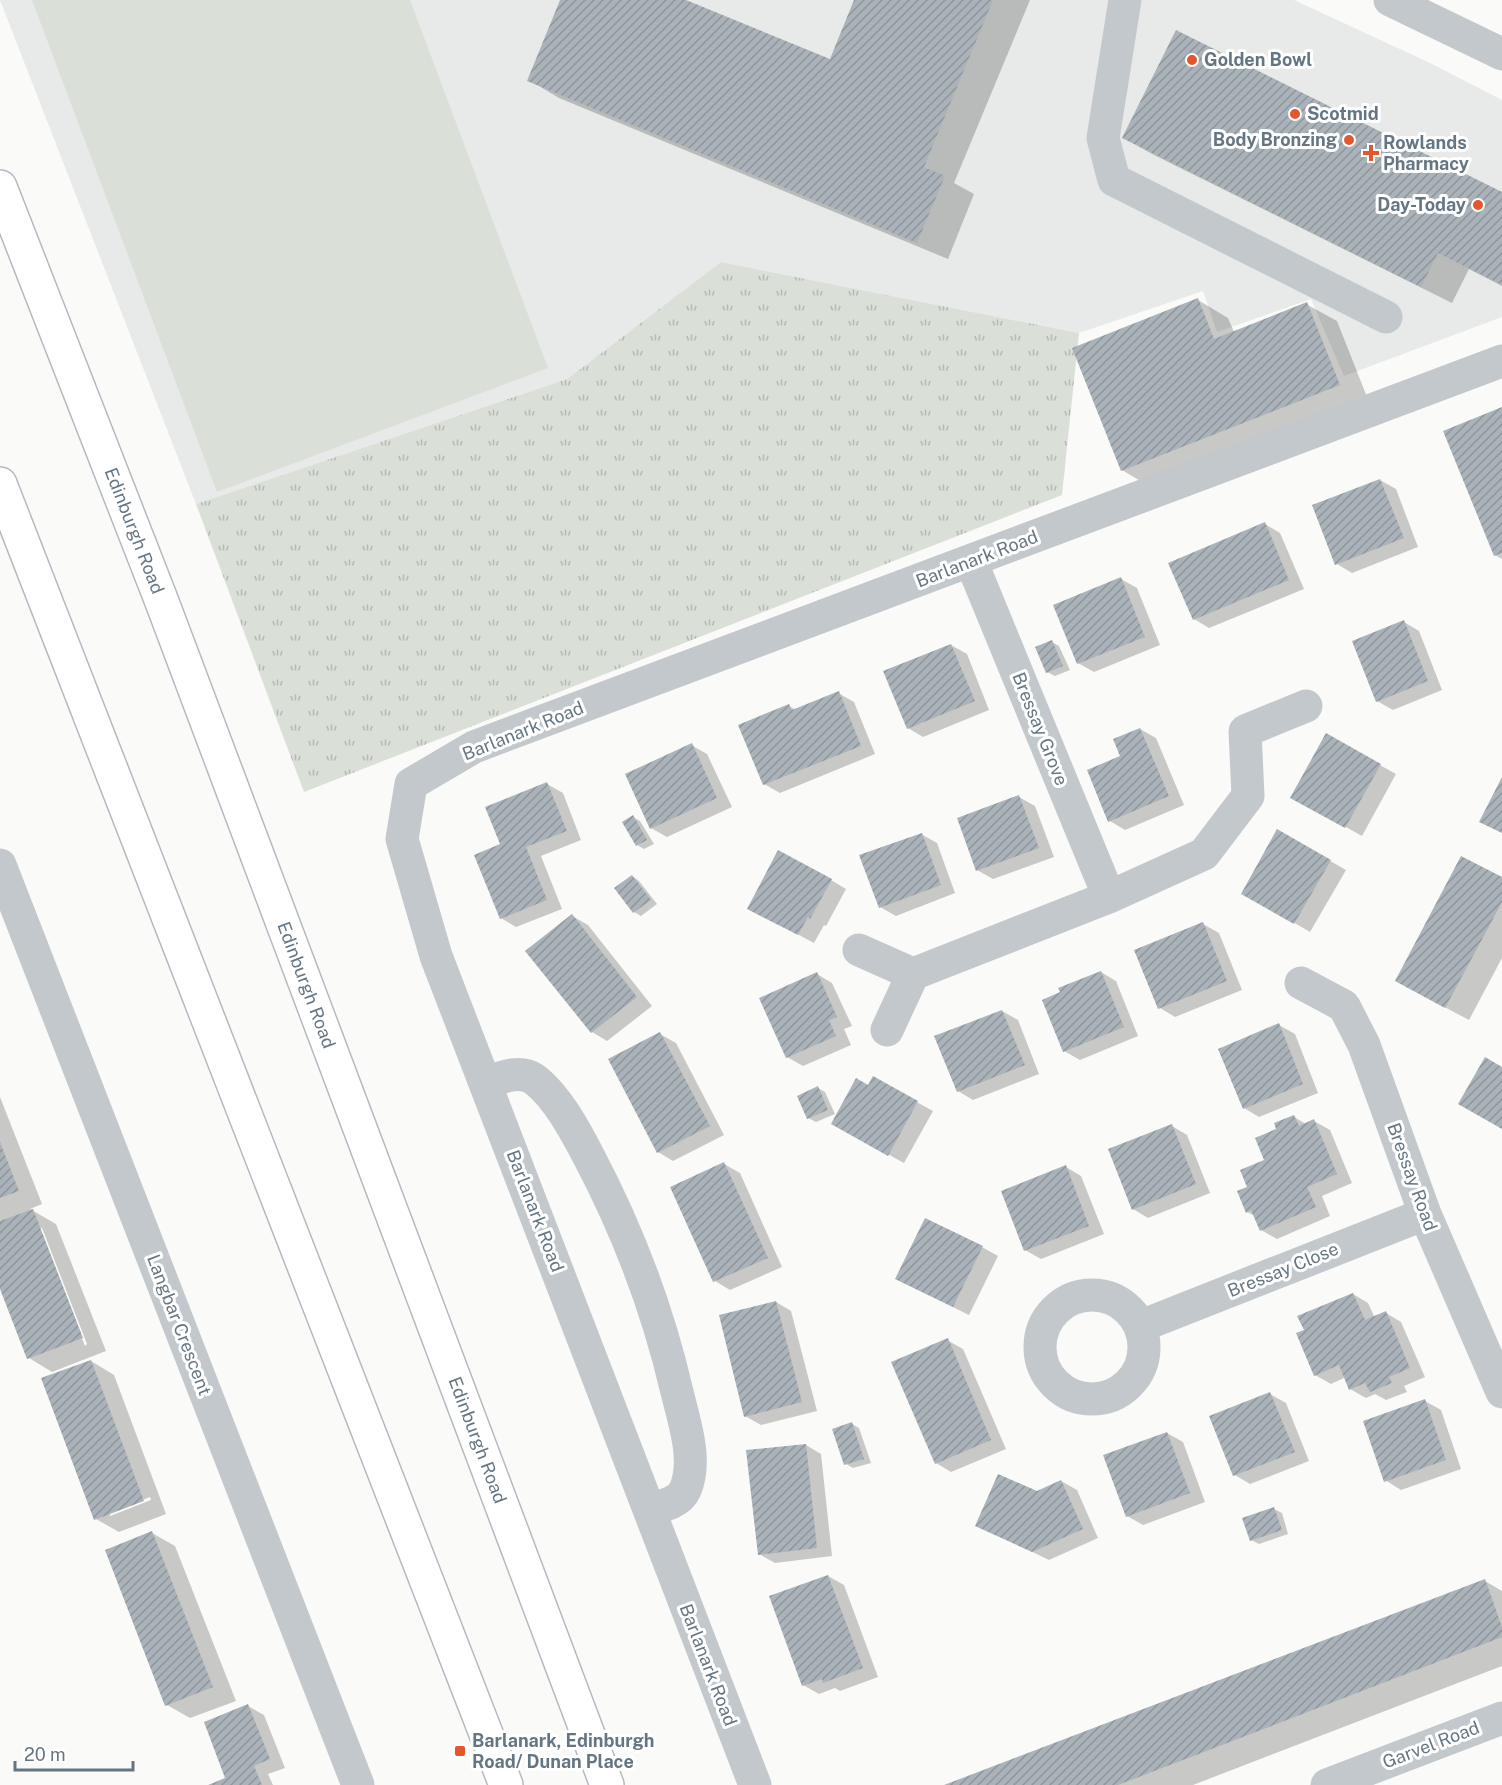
<svg xmlns="http://www.w3.org/2000/svg" width="1502" height="1785" viewBox="0 0 1502 1785" font-family="'Public Sans',sans-serif">
<defs>
<pattern id="grass-tufts" width="24" height="20" patternUnits="userSpaceOnUse" patternTransform="scale(1.5)"><rect width="24" height="20" fill="#dadfd7"/><path d="M3 7l-1-3M5 7V3M7 7l1-3M15 17l-1-3M17 17v-4M19 17l1-3" fill="none" stroke="#b4b9b4"/></pattern>
<pattern id="building-hatch" width="6" height="6" patternUnits="userSpaceOnUse" patternTransform="scale(1.5)"><rect width="6" height="6" fill="#aab3b9"/><path d="M-1 1l2-2M0 6l6-6M5 7l2-2" fill="none" stroke="#8e969c"/></pattern>
</defs>
<rect width="100%" height="100%" fill="#fafaf8"/>
<path fill="#e8e9e9" d="M0,0H1294L1430,63L1502,100V317L1344,376L1311,299L1217,332L1203,291L1079,333L721,262L567,379L196,504Z"/>
<path fill="url(#grass-tufts)" d="M721,262L1079,333L1062,495L304,792L196,504L567,379Z"/>
<path fill="#dadfd7" d="M32,0H410L548,368L217,492Z"/>
<path fill="#0003" fill-rule="evenodd" d="M562,0H682L831,61L856,0H1030L954,183L974,194L948,259L559,98L529,80Z
M1124,138L1502,194V286L1469,269L1452,303L1154,155Z
M1198,300L1228,318L1234,332L1306,304L1337,321L1369,402L1152,488L1122,470Z
M1502,409V559L1495,555Z
M1380,480L1396,489L1418,547L1352,573L1337,564Z
M1265,524L1280,533L1304,589L1209,628L1194,619Z
M1121,579L1137,588L1160,645L1094,672L1078,663Z
M1404,622L1419,631L1442,690L1393,710L1377,701Z
M1052,642L1059,646L1070,670L1055,676L1047,672Z
M951,645L967,654L989,710L923,737L908,728Z
M838,693L854,702L875,754L780,793L764,784L789,706L796,710Z
M1140,729L1156,738L1184,805L1125,830L1110,821L1122,757Z
M1326,735L1396,774L1362,836L1292,797Z
M691,745L707,754L732,807L667,837L651,828Z
M547,784L563,793L581,840L541,856L562,909L516,927L501,918L502,845Z
M1019,797L1035,806L1054,857L993,879L977,870Z
M633,817L640,821L654,844L644,849L637,845Z
M1278,831L1346,870L1310,932L1243,893Z
M921,834L937,843L955,893L896,916L880,907Z
M632,876L639,881L657,904L641,916L634,912Z
M1502,879V958L1469,1020L1420,994Z
M831,880L846,889L826,926L824,925L814,943L765,917Z
M572,916L588,925L652,1006L607,1041L592,1032Z
M1203,924L1219,933L1242,990L1175,1017L1160,1008Z
M1101,972L1116,981L1138,1036L1080,1060L1064,1051Z
M817,974L832,983L852,1026L844,1029L851,1045L803,1066L787,1057Z
M1002,1011L1018,1020L1039,1074L973,1100L958,1091Z
M1279,1025L1295,1034L1318,1093L1259,1117L1244,1108Z
M660,1034L676,1043L724,1135L673,1161L658,1152Z
M873,1078L933,1111L904,1163L833,1124L868,1087Z
M818,1088L825,1092L835,1114L816,1122L808,1118Z
M0,1097L42,1204L30,1209L56,1224L106,1351L52,1372L29,1358L0,1285ZM39,1228H42L87,1344L85,1346Z
M1294,1117L1306,1124L1314,1121L1330,1130L1352,1183L1322,1196L1330,1216L1277,1239L1261,1230L1255,1216L1247,1212L1249,1187L1266,1160L1278,1130Z
M1172,1126L1187,1135L1210,1193L1148,1218L1133,1209Z
M724,1164L740,1173L782,1267L730,1290L715,1281Z
M1066,1167L1081,1176L1104,1234L1041,1259L1025,1250Z
M982,1247L998,1256L969,1315L912,1287Z
M1353,1294L1368,1303L1375,1318L1386,1313L1401,1322L1425,1377L1404,1386L1407,1392L1386,1400L1375,1394L1366,1398L1350,1389L1346,1377L1331,1384L1315,1375L1306,1331Z
M776,1302L791,1311L817,1411L761,1425L745,1416Z
M947,1340L963,1349L1006,1449L951,1472L936,1463Z
M91,1361L114,1375L166,1514L119,1532L96,1519ZM150,1497L151,1500L110,1516V1512Z
M1270,1394L1286,1403L1309,1461L1250,1484L1235,1475L1211,1417Z
M1425,1401L1441,1410L1461,1469L1401,1490L1385,1480Z
M852,1424L859,1428L871,1463L853,1468L846,1464Z
M1167,1433L1183,1442L1205,1502L1143,1525L1127,1516Z
M806,1445L821,1454L832,1556L775,1563L759,1554Z
M1061,1481L1077,1490L1098,1538L1049,1560L977,1525Z
M1274,1509L1282,1513L1288,1534L1259,1544L1251,1540Z
M152,1533L175,1546L236,1701L190,1718L167,1705Z
M828,1576L844,1585L878,1677L840,1691L835,1688L819,1694L803,1685Z
M1485,1581L1502,1591V1666L1193,1785H947Z
M248,1706L264,1715L285,1768L268,1774L273,1785H211L227,1778Z"/>
<path fill="url(#building-hatch)" d="M560,0H686L830,59L854,0H993L924,167L945,176L917,243L527,81Z
M1176,30L1502,192V285L1438,253L1421,287L1122,138Z
M1198,298L1214,339L1307,302L1340,385L1121,471L1072,348Z
M1502,407V553L1494,556L1443,431Z
M1380,479L1404,538L1335,565L1312,505Z
M1265,522L1289,580L1193,620L1168,563Z
M1121,577L1145,637L1077,664L1053,605Z
M1404,620L1428,681L1376,702L1352,641Z
M1052,640L1063,666L1046,673L1035,647Z
M951,644L975,701L907,729L883,671Z
M839,691L861,746L763,785L738,725L789,704L792,710Z
M1140,728L1169,796L1108,822L1087,770L1120,756L1113,739Z
M1326,733L1381,764L1345,828L1290,798Z
M692,743L717,798L650,829L625,774Z
M1502,777V833L1479,822Z
M547,782L567,831L526,847L547,900L500,919L474,855L500,844L485,807Z
M1019,795L1039,848L976,871L957,818Z
M633,815L647,840L636,846L622,822Z
M1277,829L1331,860L1294,924L1241,894Z
M922,833L941,885L879,908L859,855Z
M778,850L832,879L810,919L808,917L798,935L747,909Z
M1461,856L1502,877V902L1445,1008L1395,981Z
M632,875L651,900L633,913L614,888Z
M572,914L637,997L591,1033L525,951Z
M1203,922L1227,981L1158,1009L1134,950Z
M1101,971L1124,1027L1063,1052L1042,1000L1060,992L1058,988Z
M817,972L837,1017L829,1020L836,1036L786,1058L759,998Z
M1002,1010L1025,1065L957,1092L934,1036Z
M1279,1023L1303,1084L1243,1109L1218,1049Z
M660,1032L710,1126L657,1153L608,1059Z
M1485,1057L1502,1067V1129L1458,1104Z
M873,1076L918,1101L888,1156L831,1124L856,1078L868,1085Z
M818,1086L828,1110L807,1119L797,1096Z
M1294,1115L1299,1126L1314,1119L1337,1174L1307,1187L1316,1207L1260,1231L1251,1210L1246,1213L1237,1191L1247,1187L1240,1170L1264,1160L1255,1138L1276,1129L1274,1123Z
M1172,1124L1196,1184L1132,1210L1108,1149Z
M0,1142L19,1191L0,1198Z
M724,1162L768,1258L713,1282L670,1187Z
M1066,1165L1089,1226L1024,1251L1001,1191Z
M33,1209L83,1338L27,1359L0,1289V1221Z
M925,1218L983,1246L953,1307L895,1279Z
M1353,1293L1365,1320L1386,1311L1410,1368L1389,1377L1392,1383L1370,1392L1365,1383L1349,1390L1339,1365L1314,1376L1296,1333L1304,1330L1297,1316Z
M776,1301L802,1402L744,1417L719,1315Z
M948,1338L991,1440L935,1464L891,1362Z
M91,1360L144,1501L94,1520L41,1378Z
M1270,1392L1295,1452L1233,1476L1209,1416Z
M1425,1399L1446,1460L1384,1482L1363,1421Z
M852,1422L864,1459L844,1465L832,1429Z
M1167,1432L1190,1493L1126,1517L1103,1455Z
M806,1444L817,1548L758,1555L746,1450Z
M998,1474L1037,1491L1061,1480L1083,1529L1032,1552L975,1526Z
M1274,1507L1282,1530L1250,1541L1242,1518Z
M152,1531L213,1687L165,1706L105,1550Z
M828,1575L863,1668L823,1683L822,1679L802,1686L769,1596Z
M1485,1579L1502,1627V1637L1118,1785H944Z
M248,1704L270,1759L254,1766L262,1785H208L225,1778L204,1722Z"/>
<g fill="none" stroke-linecap="round" stroke-linejoin="round">
<defs>
<g id="major">
<path id="s1" d="M0,187L162,602L607,1785"/>
<path d="M0,484L506,1785"/>
</g>
</defs>
<use href="#major" stroke="#b5babe" stroke-width="36"/>
<path stroke="#c3c8cc" stroke-width="33" d="M1125,0L1103,138L1114,180L1386,317
M1390,0L1502,54
M971,561L1109,897
M0,865L358,1785
M859,950L913,974
M1301,983L1344,1006L1364,1045L1425,1214L1502,1392
M887,1030L913,974L1109,897L1204,854L1248,796L1245,731L1306,706
M486,1083C500,1078 519,1069 534,1079C557,1096 576,1132 589,1157C628,1231 658,1310 677,1392C684,1421 698,1461 685,1490C679,1503 662,1506 650,1509
M1040 1347a52 52 0 1 1 104 0a52 52 0 1 1-104 0Z
M1141,1326L1425,1214
M755,1785L436,956L402,839L411,784L474,747L1502,361
M1327,1785L1502,1718"/>
<use href="#major" stroke="#fff" stroke-width="33"/>
</g>
<g fill="#e4572e" stroke="#fff" stroke-width="2">
<circle cx="1192" cy="60" r="6"/>
<circle cx="1295" cy="114" r="6"/>
<circle cx="1349" cy="140" r="6"/>
<path d="M1368 144h6v6h6v6h-6v6h-6v-6h-6v-6h6z"/>
<circle cx="1478" cy="205" r="6"/>
<rect x="454" y="1745" width="12" height="12" rx="3"/>
</g>
<g text-anchor="middle" stroke-width="6" stroke-linejoin="round" paint-order="stroke">
<g font-size="18" font-weight="bold" fill="#657683" stroke="#fff" text-anchor="start">
<text x="1204" y="66">Golden Bowl</text>
<text x="1307" y="120">Scotmid</text>
<text x="1337" y="146" text-anchor="end">Body Bronzing</text>
<text x="1383" y="149">Rowlands<tspan x="1383" dy="21">Pharmacy</tspan></text>
<text x="1466" y="211" text-anchor="end">Day-Today</text>
<text x="472" y="1747">Barlanark, Edinburgh<tspan x="472" dy="21">Road/ Dunan Place</tspan></text>
</g>
<g font-size="18" fill="#657683" stroke="#fff">
<text dy="6" stroke="none"><textPath href="#s1" startOffset="369">Edinburgh Road</textPath></text>
<text transform="translate(977 559) rotate(-21)" y="6">Barlanark Road</text>
<text transform="translate(1040 729) rotate(68)" y="6">Bressay Grove</text>
<text transform="translate(523 731) rotate(-22)" y="6">Barlanark Road</text>
<text dy="6" stroke="none"><textPath href="#s1" startOffset="855">Edinburgh Road</textPath></text>
<text transform="translate(1412 1177) rotate(70)" y="6">Bressay Road</text>
<text transform="translate(535 1211) rotate(69)" y="6">Barlanark Road</text>
<text transform="translate(1283 1270) rotate(-22)" y="6">Bressay Close</text>
<text transform="translate(179 1325) rotate(69)" y="6">Langbar Crescent</text>
<text dy="6" stroke="none"><textPath href="#s1" startOffset="1341">Edinburgh Road</textPath></text>
<text transform="translate(708 1665) rotate(69)" y="6">Barlanark Road</text>
<text transform="translate(1431 1745) rotate(-21)" y="6">Garvel Road</text>
</g>
</g>
<path d="M15 1761v9h118v-9" fill="none" stroke="#657683" stroke-width="3"/>
<text x="24" y="1761" font-size="18" fill="#657683" stroke="#ffffff" stroke-width="4.5" paint-order="stroke">20 m</text>
</svg>
